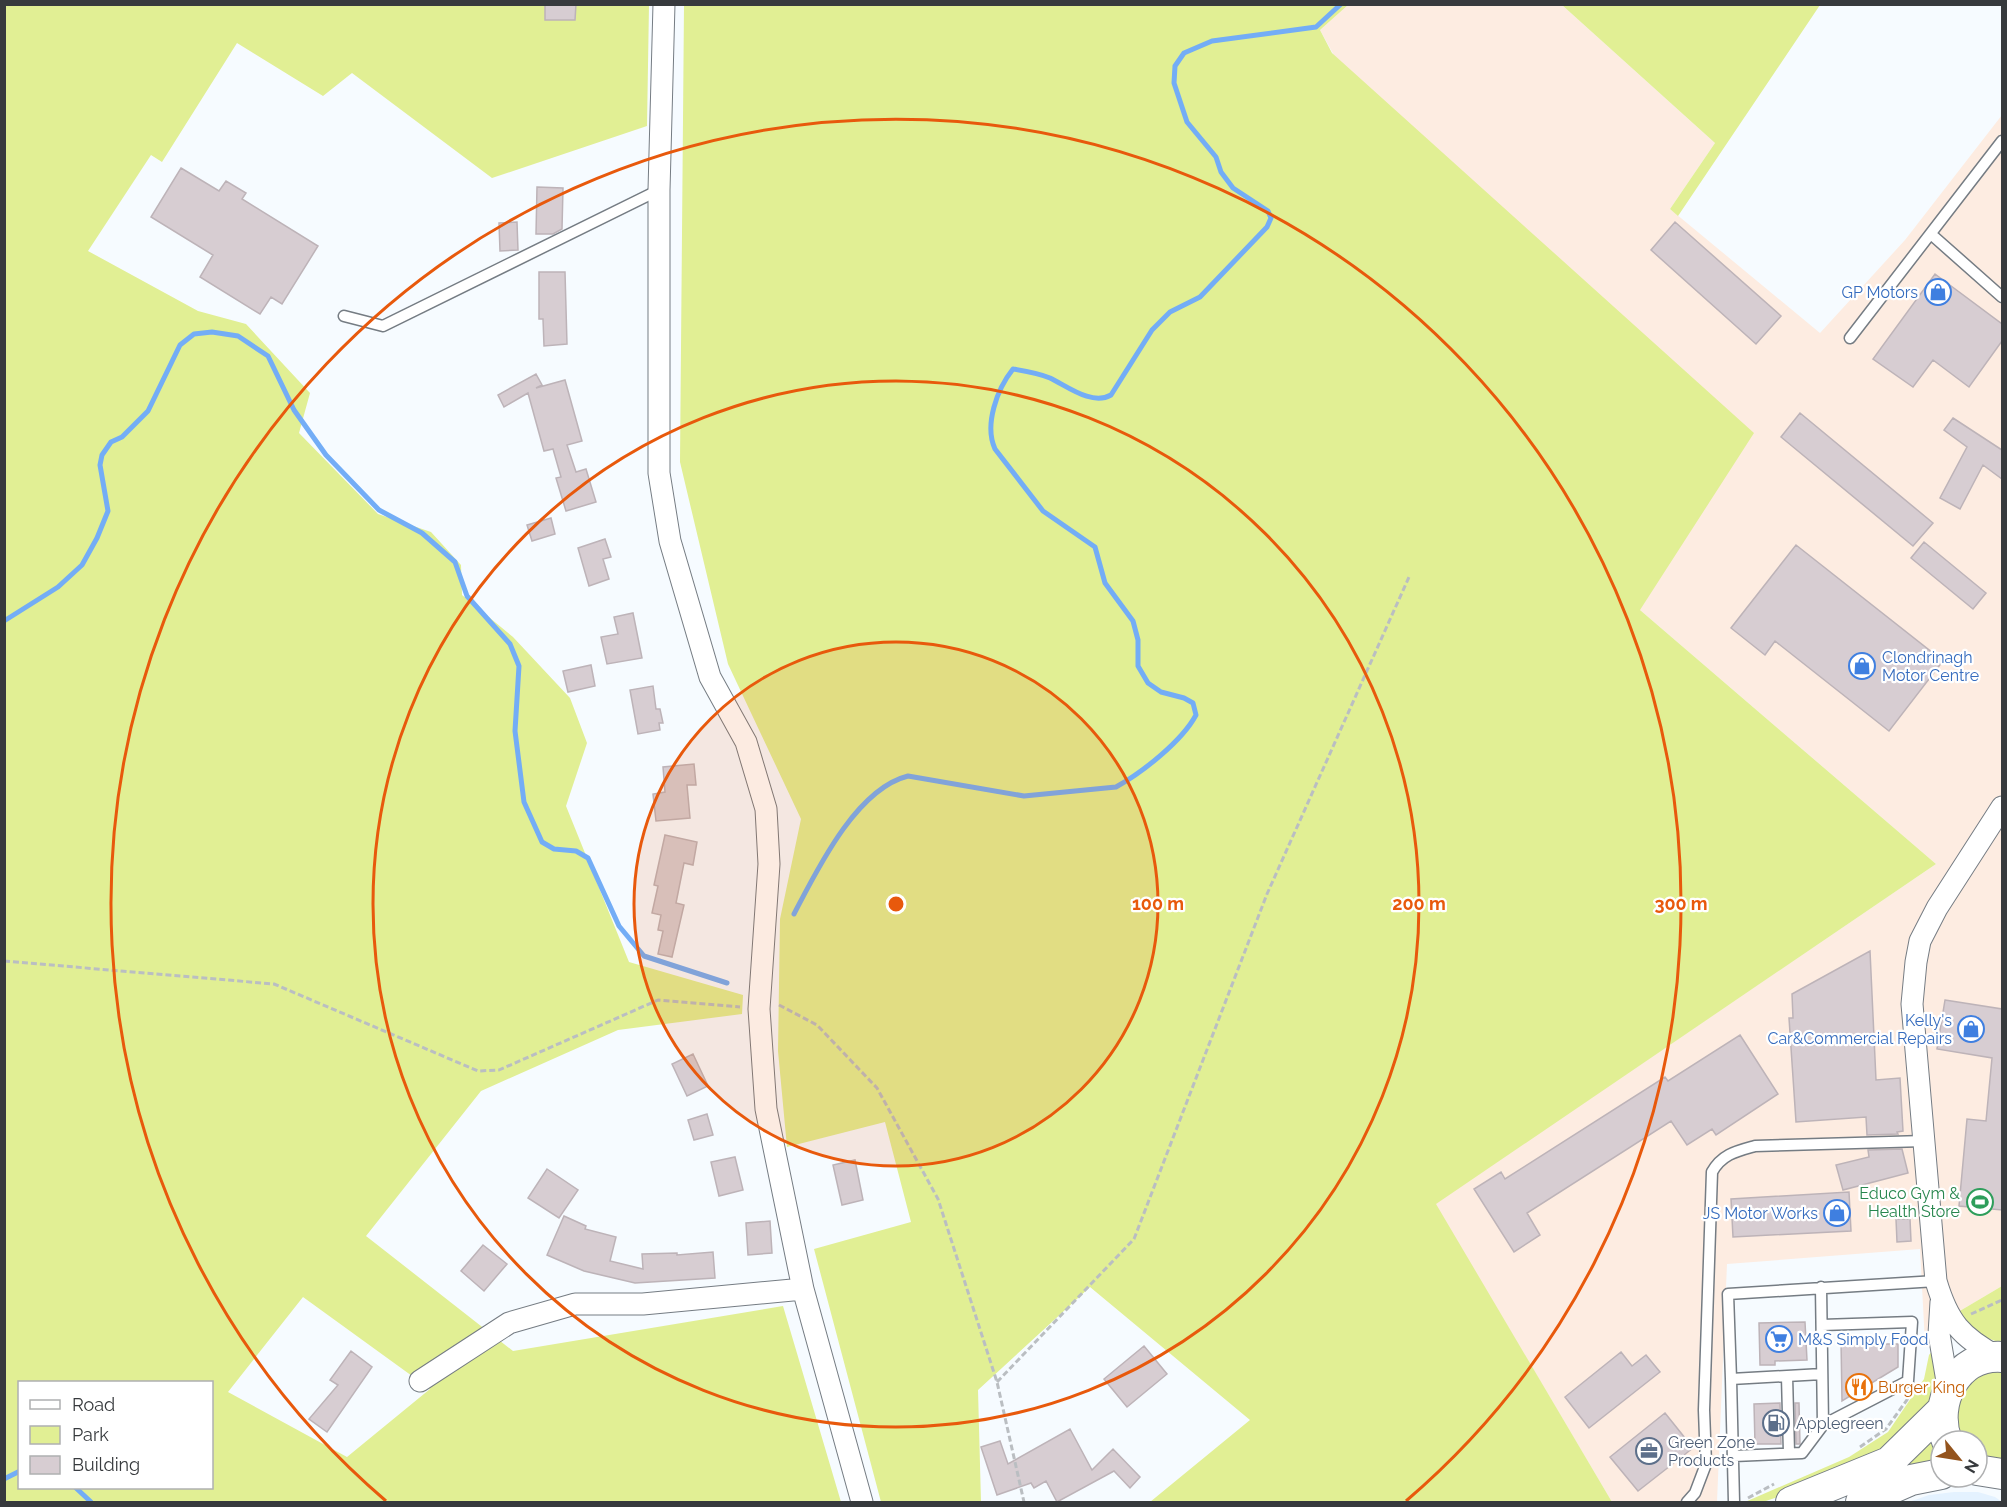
<svg xmlns="http://www.w3.org/2000/svg" width="2007" height="1507" viewBox="0 0 2007 1507" font-family="Raleway,sans-serif">
<rect width="100%" height="100%" fill="#f6fbff"/>
<path fill="#e4f2ff" d="M1954,1492H1978L1995,1497L2002,1502H1909L1929,1495Z"/>
<path fill="#fdece1" d="M1348,5H1562L1715,143L1670,209L1820,333L1905,240L2002,115V1286L1953,1315L1925,1343L1920,1249L1727,1264L1717,1502H1612L1435,1204L1936,864L1640,610L1320,30Z"/>
<path fill="#e1ef94" fill-rule="evenodd" d="M5,5H649L647,126L492,178L352,73L323,96L237,43L162,162L151,155L88,251L198,311L246,324L310,393L299,433L378,514L431,532L461,565L462,595L513,637L570,698L587,743L566,806L629,962L743,995L742,1014L618,1030L481,1091L366,1236L513,1351L783,1306L841,1502H5ZM303,1297L430,1389L347,1457L228,1392ZM20,1382H212V1488H20Z
M684,5H1348L1320,30L1332,53L1754,433L1640,610L1936,864L1436,1204L1612,1502H1150L1250,1420L1090,1287L978,1390L981,1502H881L814,1249L911,1222L885,1122L787,1147L778,1051L780,919L801,819L728,664L680,462Z
M1562,5H1820L1678,216L1670,209L1715,143Z
M2002,1286V1340L1998,1342L1971,1332L1953,1315Z
M1936,1346L1938,1390L1930,1411L1882,1461L1763,1502H1745L1849,1457L1888,1432L1924,1379L1929,1355Z
M2002,1370V1459L1987,1458L1977,1453V1441L1962,1440C1953,1419 1954,1384 1979,1375C1986,1372 1995,1372 2002,1370Z
M1929,1440L1941,1462L1895,1475L1830,1502H1815Z"/>
<g fill="none" stroke-linecap="round" stroke-linejoin="round">
<path stroke="#73adf6" stroke-width="5" d="M4,621L58,587L82,565L97,538L108,511L100,465L102,455L111,442L122,437L148,411L180,345L194,334L212,332L238,336L268,356L294,410L326,455L379,510L422,533L455,562L467,596L510,644L519,666L515,731L524,802L542,842L554,849L576,851L588,858L619,926L644,956L727,983
M794,914C817,870 856,789 908,776L1024,796L1116,787C1143,772 1182,741 1196,715L1193,703L1184,698L1161,692L1148,683L1138,666V640L1133,621L1105,583L1095,547L1043,511L995,449C984,425 997,389 1013,369C1025,371 1038,373 1050,378C1067,386 1092,406 1111,395L1152,330L1170,312L1200,297L1267,227L1271,218L1268,211L1233,188L1221,172L1216,157L1187,122L1174,83L1175,66L1184,53L1212,41L1316,27L1341,4
M4,1479L20,1471
M76,1488L91,1502"/>
</g>
<path fill="#d7cdd2" stroke="#bdb3b8" stroke-width="1.5" d="M545,4H576L575,20H545Z
M181,168L219,191L226,181L246,193L242,199L318,246L282,304L271,297L260,314L200,277L213,255L151,217Z
M537,187L563,188L562,229L553,234H536Z
M517,222L518,250L500,251L499,223Z
M1675,222L1781,316L1756,344L1651,250Z
M539,272H565L567,344L544,346L543,319H539Z
M1935,274L2002,324V341L1969,387L1933,360L1913,387L1873,359Z
M536,374L542,385L536,388L565,380L582,441L567,445L576,472L586,469L596,502L566,511L556,478L561,477L553,449L544,451L528,393L504,407L498,395Z
M1800,413L1933,523L1913,546L1781,437Z
M1953,418L2002,450V479L1983,465L1960,509L1940,498L1967,447L1944,430Z
M551,518L555,534L532,541L527,525Z
M605,539L611,557L603,559L609,579L589,586L578,548Z
M1924,542L1986,593L1973,609L1911,558Z
M1796,545L1943,661L1889,731L1775,641L1765,655L1731,628Z
M633,613L642,658L607,664L601,637L618,634L614,617Z
M591,665L595,686L568,692L563,671Z
M653,686L656,709H660L663,723H659L660,730L638,734L630,690Z
M694,764L696,785H687L690,818L656,821L653,794L665,792L663,767Z
M665,835L697,842L693,865L684,863L676,903L684,905L672,957L658,954L663,931L658,930L661,915L652,913L658,886L654,885Z
M1870,951L1876,1080L1900,1078L1903,1131L1897,1132L1898,1134L1867,1135L1866,1117L1796,1122L1789,1018H1793L1792,994Z
M1945,1000L2002,1009V1210L1959,1206L1967,1119L1986,1121L1992,1058L1937,1049Z
M1740,1035L1778,1094L1716,1135L1712,1129L1687,1145L1671,1121L1527,1213L1540,1235L1514,1252L1474,1189L1501,1172L1505,1179L1665,1077L1668,1081Z
M693,1054L708,1086L687,1096L672,1064Z
M707,1114L713,1135L694,1140L688,1120Z
M1902,1149L1908,1173L1843,1190L1836,1165L1869,1157L1868,1150Z
M735,1157L743,1190L719,1196L711,1162Z
M855,1160L863,1200L842,1205L833,1165Z
M547,1169L578,1190L559,1218L528,1198Z
M1849,1192L1851,1231L1733,1237L1731,1199Z
M564,1216L586,1226L585,1229L616,1237L610,1261L643,1269L642,1254L677,1253V1255L713,1252L715,1278L635,1283L584,1271L547,1255Z
M1896,1219H1910L1911,1241L1897,1242Z
M770,1221L772,1253L748,1255L746,1223Z
M483,1245L507,1264L484,1291L461,1271Z
M1805,1322L1807,1360L1775,1361V1365H1760L1759,1323Z
M1869,1340V1344H1898V1367L1842,1401L1841,1341Z
M1144,1346L1167,1374L1127,1407L1104,1379Z
M351,1351L372,1367L327,1432L309,1419L338,1385L330,1380Z
M1621,1352L1632,1366L1646,1355L1660,1372L1589,1428L1565,1397Z
M1780,1403L1781,1444H1755L1754,1404Z
M1795,1403H1799L1800,1444H1796Z
M1665,1413L1693,1448L1638,1491L1610,1457Z
M1070,1429L1092,1470L1113,1449L1140,1477L1130,1488L1114,1471L1057,1502L1046,1481L1034,1488L1031,1483L997,1495L981,1447L1000,1441L1008,1464Z"/>
<g fill="none" stroke-linecap="round" stroke-linejoin="round">
<defs>
<path id="lane" d="M1932,235L2002,297
M344,316L383,326L659,190
M1850,338L2002,141
M1821,1287L1823,1425
M1822,1374L1731,1379L1728,1294L1936,1281
M1787,1376L1789,1453
M1731,1379L1734,1502
M1734,1456L1802,1453L1823,1425L1908,1381L1912,1322L1822,1325
M1687,1502L1695,1493L1706,1464L1704,1410L1712,1172C1722,1154 1737,1151 1755,1146L1924,1141"/>
<path id="street" d="M664,4L659,190V473L670,541L710,677L746,742L766,809L769,864L759,1009L766,1109L803,1289L862,1502
M1941,1302L1939,1334L1948,1387
M1998,1357C1961,1337 1948,1322 1936,1281L1912,1004L1916,962L1920,941L1937,908L2002,807
M420,1381L509,1323L575,1304H643L803,1289"/>
<path id="secondary" d="M1947,1441C1932,1403 1957,1354 2002,1357
M1977,1470L2002,1474
M1791,1502L1889,1462L1941,1411
M1861,1502L1911,1480L1941,1474"/>
</defs>
<use href="#lane" stroke="#757c83" stroke-width="13"/>
<use href="#street" stroke="#757c83" stroke-width="23"/>
<use href="#secondary" stroke="#757c83" stroke-width="32"/>
<path stroke="#babec2" stroke-width="3" stroke-dasharray="6 3" stroke-linecap="butt" d="M4,961L274,984L478,1071L499,1070L658,1000L740,1007
M779,1005L817,1025L877,1088L938,1199L997,1382L1024,1502
M1971,1314L2002,1300
M997,1382L1134,1239L1267,894L1409,577
M1860,1447L1886,1429L1909,1397
M1748,1498L1774,1484"/>
<use href="#lane" stroke="#fff" stroke-width="10"/>
<use href="#street" stroke="#fff" stroke-width="21"/>
<use href="#secondary" stroke="#fff" stroke-width="30"/>
</g>
<circle cx="896" cy="904" r="262" fill="#e8590c" fill-opacity=".12"/>
<g fill="none" stroke="#e8590c" stroke-width="3">
<circle cx="896" cy="904" r="262"/>
<circle cx="896" cy="904" r="523"/>
<path d="M386 1501A785 785 0 1 1 1406 1501"/>
</g>
<defs>
<symbol id="shop-ring" viewBox="-11 -11 22 22"><circle r="9.5" fill="#fff" stroke="#3f7fe0" stroke-width="1.5"/><path d="M-5-2.5h2.3a2.7 3.5 0 0 1 5.4 0H5L5.5 6h-11ZM-1.5-2.5h3a1.5 2.3 0 0 0-3 0Z" fill="#3f7fe0"/></symbol>
<symbol id="stadium-ring" viewBox="-11 -11 22 22"><circle r="9.5" fill="#fff" stroke="#2e9e5b" stroke-width="1.5"/><path d="M0-5a6.5 5 0 1 0 0 10a6.5 5 0 1 0 0-10ZM-3.5-1.8h7v3.6h-7Z" fill="#2e9e5b"/></symbol>
<symbol id="supermarket-ring" viewBox="-11 -11 22 22"><circle r="9.5" fill="#fff" stroke="#3f7fe0" stroke-width="1.5"/><path d="M-6-5.5h2.5l.6 2H6L4.5 2H-2.5L-4.4-4H-6ZM-1.5 3.2a1.3 1.3 0 1 0 .1 0ZM3 3.2a1.3 1.3 0 1 0 .1 0Z" fill="#3f7fe0"/></symbol>
<symbol id="restaurant-ring" viewBox="-11 -11 22 22"><circle r="9.5" fill="#fff" stroke="#e8710a" stroke-width="1.5"/><path d="M-5-6h1v4h1v-4h1v4h1v-4h1v5L-1.5 .5V6h-2V.5L-5-1ZM5-6V6H3V1.5H1.5Q1.5-4 5-6Z" fill="#e8710a"/></symbol>
<symbol id="fuel-ring" viewBox="-11 -11 22 22"><circle r="9.5" fill="#fff" stroke="#5c6f8a" stroke-width="1.5"/><path d="M-5.5-6h7V0h2V4h1.3V-2.5L3-4.5l.8-.8L6-3V5H2.5V1h-1V6h-7ZM-4.2-4.7v3.2H.2V-4.7Z" fill="#5c6f8a"/></symbol>
<symbol id="office-ring" viewBox="-11 -11 22 22"><circle r="9.5" fill="#fff" stroke="#5c6f8a" stroke-width="1.5"/><path d="M-6-3h4V-5.5h4V-3h4V5H-6ZM-1-4.5V-3h2v-1.5ZM-6 0V1H6V0Z" fill="#5c6f8a"/></symbol>
</defs>
<g fill-rule="evenodd">
<use href="#shop-ring" x="1923" y="277" width="30" height="30"/>
<use href="#shop-ring" x="1847" y="651" width="30" height="30"/>
<use href="#shop-ring" x="1956" y="1014" width="30" height="30"/>
<use href="#stadium-ring" x="1965" y="1187" width="30" height="30"/>
<use href="#shop-ring" x="1822" y="1198" width="30" height="30"/>
<use href="#supermarket-ring" x="1764" y="1324" width="30" height="30"/>
<use href="#restaurant-ring" x="1844" y="1372" width="30" height="30"/>
<use href="#fuel-ring" x="1761" y="1408" width="30" height="30"/>
<use href="#office-ring" x="1634" y="1436" width="30" height="30"/>
</g>
<g text-anchor="middle" stroke-width="4.5" stroke-linejoin="round" paint-order="stroke">
<g font-size="16" fill="#366cbe" stroke="#fff" text-anchor="end">
<text x="1918" y="298">GP Motors</text>
<text x="1882" y="663" text-anchor="start">Clondrinagh<tspan x="1882" dy="18">Motor Centre</tspan></text>
<text x="1952" y="1026">Kelly's<tspan x="1952" dy="18">Car&amp;Commercial Repairs</tspan></text>
<text x="1818" y="1219">JS Motor Works</text>
<text x="1798" y="1345" text-anchor="start">M&amp;S Simply Food</text>
</g>
<g font-size="16" fill="#27864d" stroke="#fff" text-anchor="end">
<text x="1960" y="1199">Educo Gym &amp;<tspan x="1960" dy="18">Health Store</tspan></text>
</g>
<g font-size="16" fill="#c56008" stroke="#fff" text-anchor="start">
<text x="1878" y="1393">Burger King</text>
</g>
<g font-size="16" fill="#4e5e75" stroke="#fff" text-anchor="start">
<text x="1796" y="1429">Applegreen</text>
<text x="1668" y="1448">Green Zone<tspan x="1668" dy="18">Products</tspan></text>
</g>
</g>
<circle cx="896" cy="904" r="9" fill="#e8590c" stroke="#fff" stroke-width="3"/>
<g font-size="18" text-anchor="middle" font-weight="bold" fill="#e8590c" stroke="#fff" stroke-width="4.5" stroke-linejoin="round" paint-order="stroke">
<text x="1158" y="910">100 m</text>
<text x="1419" y="910">200 m</text>
<text x="1681" y="910">300 m</text>
</g>
<rect width="2007" height="1507" fill="none" stroke="#373a3d" stroke-width="12"/>
<rect x="18" y="1381" width="195" height="108" fill="#ffffff" stroke="#afb0b1" stroke-width="1.5"/>
<rect x="30" y="1400" width="30" height="9" fill="#ffffff" stroke="#afb0b1" stroke-width="1.5"/>
<text x="72" y="1411" font-size="18" fill="#373a3d">Road</text>
<rect x="30" y="1426" width="30" height="18" fill="#e1ef94" stroke="#afb0b1" stroke-width="1.5"/>
<text x="72" y="1441" font-size="18" fill="#373a3d">Park</text>
<rect x="30" y="1456" width="30" height="18" fill="#d7cdd2" stroke="#afb0b1" stroke-width="1.5"/>
<text x="72" y="1471" font-size="18" fill="#373a3d">Building</text>
<g transform="translate(1959 1459) rotate(120)"><circle r="28" fill="#ffffff" stroke="#afb0b1" stroke-width="1.5"/>
<path d="M0-4.5L10 22L0 15L-10 22Z" fill="#94541d"/>
<text y="-9" font-size="16" font-weight="bold" text-anchor="middle" fill="#373a3d">N</text>
</g>
</svg>
